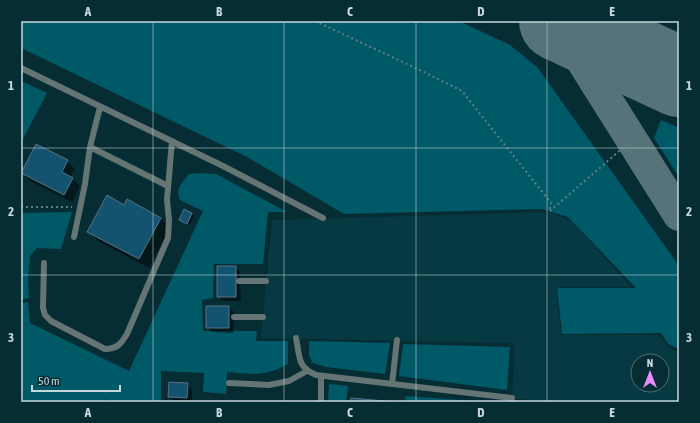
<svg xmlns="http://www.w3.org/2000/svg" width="700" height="423" viewBox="0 0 700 423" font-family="'Asap Condensed',sans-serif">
<rect width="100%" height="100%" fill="#072d34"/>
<path fill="#063942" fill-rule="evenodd" d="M549,212L573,222L631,287H556L561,335H659L668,347L679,352V402H548L512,398L515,343L261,338L272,220ZM638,361H662V385H638Z"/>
<path fill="#005967" d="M21,21H459L510,45L538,68L679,266V349L668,344L661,333L562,334L557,288H636L568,217L542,209L344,214L247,157L21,48Z
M21,81L47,93L21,143Z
M661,120L679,128V177L654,138Z
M203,173L216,174L287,212H268L263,264H214L213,298L202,300L203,331H257L256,341H288V364C264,377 254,374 227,372L226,394L203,392L204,373L161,371V402H111L106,399L103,402H24L21,393V303L28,302L30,323L129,371L203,211L180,200C175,188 182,183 189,174Z
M72,212L61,249L37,248L30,256L28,281L29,298L21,300V213Z
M309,341L390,343L385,374L326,367L313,363L309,355Z
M403,344L510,347L507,390L399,376Z
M329,384L348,386L346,402H328Z
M406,396L488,402H405Z"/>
<path fill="#0007" d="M67,161L75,169L70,177L80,186L72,202L30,181L22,173Z
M125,206L161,218L170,228L149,268L98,241L88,231Z
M192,214L194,216L190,225L180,220Z
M235,267L240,272L241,301H223L218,296Z
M229,307L234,312L233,333L212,332L207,327Z
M187,384L192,389V402L174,401L169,396Z"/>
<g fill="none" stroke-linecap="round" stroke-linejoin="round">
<path stroke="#557379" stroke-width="32" d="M557,21L679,215"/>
<path stroke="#557379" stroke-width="80" d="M559,21L679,77"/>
</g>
<path fill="#145370" stroke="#567283" d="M36,144L68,160L62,172L73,178L64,195L21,173Z
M107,195L124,205L127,199L161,218L139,259L87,232Z
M184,209L192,213L187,224L179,220Z
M217,266H236V297H217Z
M206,306H229V328H206Z
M169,382L188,383L187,398L168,397Z
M351,398L396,402H350Z"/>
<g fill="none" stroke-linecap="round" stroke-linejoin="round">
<path stroke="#617e84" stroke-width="2" stroke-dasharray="2 3" stroke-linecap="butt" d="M315,21L422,71L462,91L551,203L549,212
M21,207H72
M550,211L632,140"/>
<path stroke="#657574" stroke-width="6" d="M21,68L223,166L323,218
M90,147L168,186
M74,237L85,184L90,147L100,107
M44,263L43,308L45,315L51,321L105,349C117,349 121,344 127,334L168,238L169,220L167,200L172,141
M239,281H266
M234,317H263
M296,338C300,357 297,367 316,375L512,398L511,402
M229,383L269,385L289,381L307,371
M392,384L397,340
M321,402V376"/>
</g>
<path fill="none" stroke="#c5d8dc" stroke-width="1" stroke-opacity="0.55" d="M153,21V402M284,21V402M416,21V402M547,21V402M21,148H679M21,275H679"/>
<rect width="700" height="423" fill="none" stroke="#072d34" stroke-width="44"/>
<g transform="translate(650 373)"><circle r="19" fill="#072d34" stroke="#537177"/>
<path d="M0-3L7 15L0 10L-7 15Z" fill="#ea8dfd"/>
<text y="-6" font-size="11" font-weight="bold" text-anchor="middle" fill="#c5d8dc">N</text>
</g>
<path d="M32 385v6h88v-6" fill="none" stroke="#c5d8dc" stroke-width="2"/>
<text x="38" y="385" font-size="12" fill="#c5d8dc" stroke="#072d34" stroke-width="3" paint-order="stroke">50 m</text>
<rect x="22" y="22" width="656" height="379" fill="none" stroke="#c5d8dc" stroke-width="1.5"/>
<g font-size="13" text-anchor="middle" font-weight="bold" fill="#c5d8dc">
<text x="88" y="16">A</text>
<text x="219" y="16">B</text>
<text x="350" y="16">C</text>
<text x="481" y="16">D</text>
<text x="612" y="16">E</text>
<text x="11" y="90">1</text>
<text x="689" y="90">1</text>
<text x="11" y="216">2</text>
<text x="689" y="216">2</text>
<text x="11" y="342">3</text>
<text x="689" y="342">3</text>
<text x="88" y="417">A</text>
<text x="219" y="417">B</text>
<text x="350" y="417">C</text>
<text x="481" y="417">D</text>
<text x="612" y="417">E</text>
</g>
</svg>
